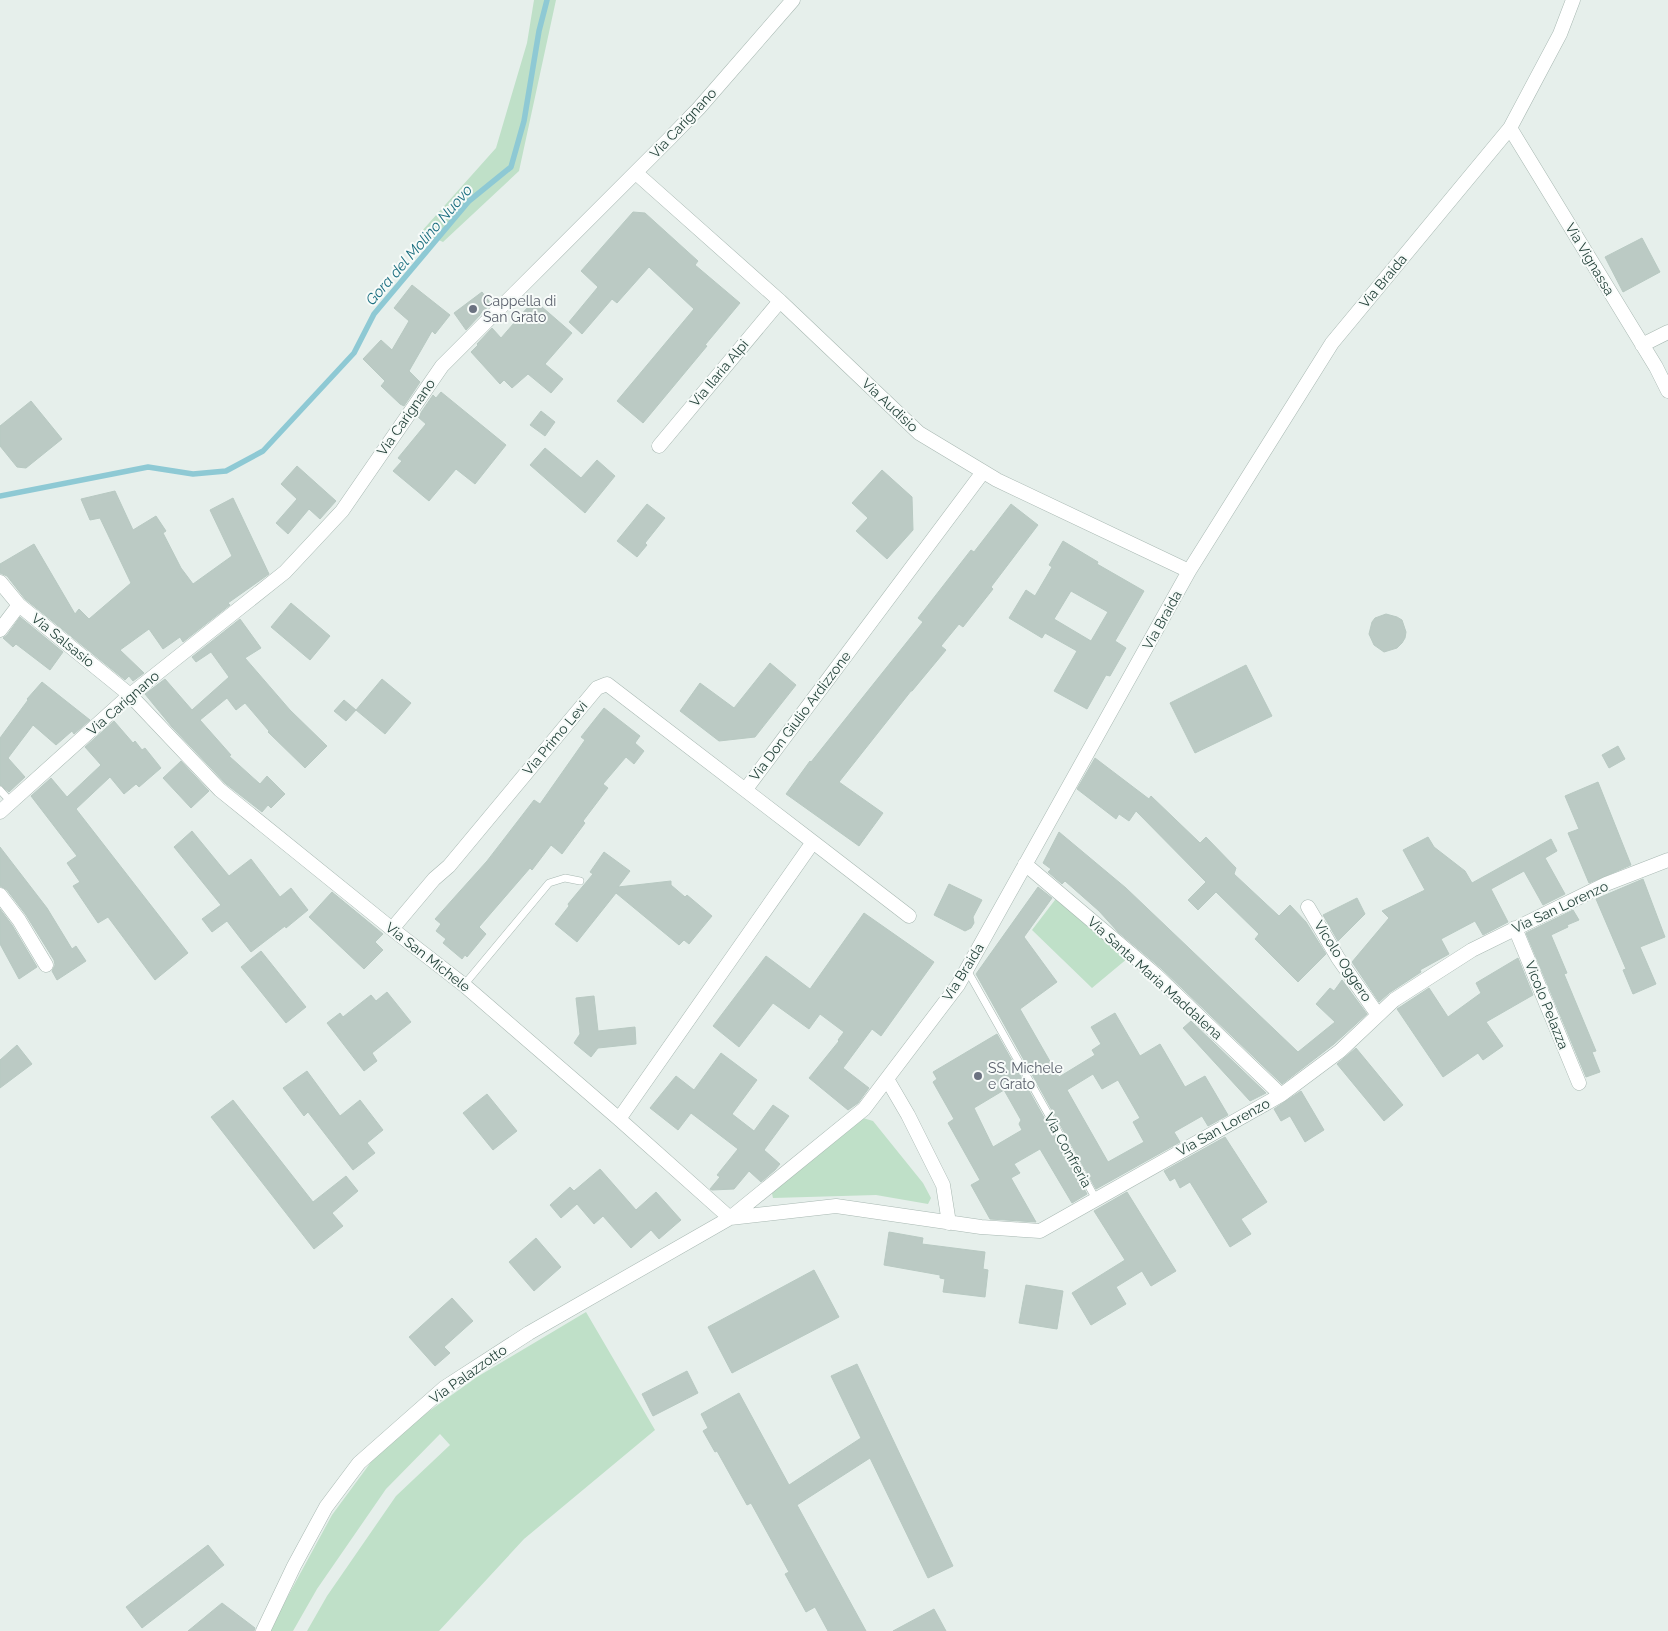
<svg xmlns="http://www.w3.org/2000/svg" width="1668" height="1631" viewBox="0 0 1668 1631" font-family="Raleway,sans-serif">
<rect width="100%" height="100%" fill="#e6efeb"/>
<path fill="#bfe0c8" d="M534,0H556L519,171L443,242L421,232L496,148L527,43Z
M1058,896L1128,958L1092,988L1032,930Z
M863,1118L873,1121L923,1183L931,1198L928,1204L876,1195L773,1198L771,1189Z
M586,1312L655,1430L524,1539L439,1631H307L327,1596L396,1496L450,1445L440,1434L386,1489L317,1589L293,1631H269L332,1515L374,1458L425,1414L477,1377Z"/>
<g fill="none" stroke-linecap="round" stroke-linejoin="round">
<path stroke="#8ec9d4" stroke-width="5.5" d="M0,496L148,467L193,474L226,471L263,451L354,353L374,314L469,201L511,167L524,121L539,31L547,0"/>
</g>
<path fill="#bbcac4" stroke="#b8c9c2" fill-rule="evenodd" d="M633,212L645,213L698,261L695,265L740,303L705,345L707,346L643,423L617,401L694,309L649,267L617,303L612,299L582,334L569,322L598,287L581,271Z
M1642,238L1660,272L1623,292L1605,257Z
M412,285L450,315L435,334L432,331L409,371L420,382L404,406L400,404L381,386L385,381L363,359L381,340L392,350L409,321L394,308Z
M482,292L491,304L480,314V315L466,330L454,313Z
M534,300L572,333L545,364L563,379L551,393L528,374L512,388L504,380L500,384L471,352L478,345L477,344L492,328L501,338Z
M441,392L506,445L475,484L456,469L429,501L393,471L402,461L398,458L426,424L418,417L433,395L436,398Z
M31,401L62,439L26,468L17,467L0,446V426Z
M541,411L555,422L545,436L530,425Z
M545,448L581,478L597,460L615,476L585,513L530,465Z
M297,466L336,501L320,519L309,509L288,534L276,523L297,499L281,484Z
M882,470L912,497L913,530L887,559L856,531L868,518L852,503Z
M115,491L133,530L156,516L166,531L163,533L181,568L193,584L232,556L210,510L233,498L269,574L228,603L230,605L183,642L180,637L163,649L149,629L120,650L144,673L133,681L129,676L125,680L25,599L7,576L0,573V564L34,544L75,614L79,609L89,619L131,583L100,518L90,520L81,499Z
M647,504L665,518L645,543L647,545L637,557L617,541Z
M1011,504L1038,525L991,587L993,589L963,627L959,624L941,646L946,650L912,691H911L839,782L883,813L859,846L786,794L810,761L811,762L923,622L918,618L971,550L974,552Z
M1063,541L1098,562L1097,564L1144,591L1115,641L1126,648L1110,676L1106,675L1087,709L1054,691L1077,651L1045,633L1042,638L1009,618L1026,590L1035,596L1052,567L1049,565ZM1071,591L1108,612L1091,641L1054,619Z
M291,603L330,636L310,660L271,627Z
M1386,614L1397,617L1402,620L1406,632L1405,638L1402,643L1397,648L1384,652L1374,645L1369,634L1372,622L1375,618Z
M20,617L63,652L50,670L16,644L13,647L3,638L7,635Z
M240,619L261,648L245,658L290,710L327,746L305,768L268,732L269,731L245,703L236,710L227,698L200,720L231,755L229,756L260,784L267,776L285,794L271,808L268,805L262,812L226,784L172,727L145,694L165,679L192,710L229,677L211,652L196,662L192,657Z
M770,663L796,685L755,737L719,741L680,711L700,683L734,708Z
M1246,665L1272,716L1195,753L1170,703Z
M382,679L411,703L385,734L356,710Z
M42,682L90,720L74,734L72,731L56,745L33,725L8,758L25,777L9,792L0,785V738L28,700L27,699Z
M344,700L356,710L346,721L334,711Z
M604,708L640,736L635,743L644,751L634,764L626,757L603,784L608,788L583,821L585,823L562,854L551,845L532,870L530,868L479,927L486,934L467,957L465,955L462,959L443,943L446,939L436,931L441,924L435,919L487,861L534,800L540,804L585,740L581,737Z
M114,721L133,743L135,741L142,750L145,748L161,768L139,787L136,784L124,794L110,777L76,809L188,953L155,980L108,917L98,923L73,886L80,882L67,863L77,856L31,796L51,778L67,797L101,765L85,747Z
M1618,746L1625,759L1609,768L1602,755Z
M1095,758L1149,799L1151,796L1200,843L1206,837L1236,868L1234,874L1279,916L1290,905L1306,922L1326,954L1298,982L1255,939L1259,934L1216,892L1198,910L1188,900L1206,882L1136,811L1129,821L1119,814L1116,819L1077,789Z
M181,761L209,791L191,808L163,778Z
M1598,782L1631,865L1589,883L1568,833L1579,829L1565,796Z
M192,831L229,876L251,859L280,897L291,888L308,910L286,928L285,926L251,952L227,921L212,932L202,919L221,905L174,847Z
M1059,832L1126,888L1298,1052L1335,1022L1316,1004L1330,988L1334,991L1342,980L1367,1014L1334,1044L1282,1084L1162,969L1118,932L1099,911L1065,881L1062,884L1048,872L1051,869L1043,863Z
M1428,837L1434,847L1465,871L1472,883L1551,839L1557,851L1545,858L1565,894L1543,905L1524,871L1491,889L1508,922L1483,935L1475,921L1441,939L1449,954L1420,970L1421,972L1389,993L1379,1002L1352,962L1389,918L1382,911L1425,890L1403,850Z
M0,847L47,908L72,949L76,946L86,961L57,980L52,971L55,965L54,960L26,915L7,890L0,886Z
M604,852L630,871L618,887L671,881V885L685,897L687,895L712,916L689,944L684,940L679,945L616,893L577,942L555,924L569,906L568,904L593,874L590,872Z
M1643,879L1665,937L1640,947L1656,984L1633,994L1623,970L1626,969L1596,899Z
M949,884L982,900L973,917L974,923L971,928L965,931L934,915Z
M1038,887L1052,898L1024,937L1057,982L1020,1009L1059,1077L1095,1055L1092,1050L1101,1044L1091,1027L1115,1013L1140,1056L1160,1044L1185,1087L1205,1076L1228,1115L1208,1126L1202,1116L1174,1132L1180,1142L1096,1189L976,974ZM1093,1074L1102,1089L1118,1080L1140,1118L1133,1122L1144,1142L1108,1162L1067,1090Z
M332,892L383,934L375,942L383,950L364,969L309,917Z
M1357,898L1365,914L1338,941L1323,915Z
M0,909L12,925L37,967L19,979L0,944Z
M1573,910L1579,920L1567,925L1568,927L1551,935L1567,973L1564,974L1596,1051L1592,1052L1600,1072L1586,1077L1526,933Z
M864,913L934,962L881,1036L872,1029L843,1068L869,1088L858,1103L848,1110L809,1078L839,1041L838,1040L844,1032L820,1014L809,1029L773,1003L739,1047L713,1026L766,956L810,989Z
M261,951L306,1007L286,1023L241,967Z
M1518,958L1533,995L1486,1022L1503,1046L1483,1060L1478,1053L1443,1077L1397,1009L1429,988L1448,1017L1481,993L1476,983Z
M387,992L411,1022L372,1053L377,1061L364,1071L327,1023L340,1013L343,1017L371,995L376,1001Z
M594,996L598,1031L635,1027L636,1044L598,1048L591,1057L574,1043L580,1034L576,998Z
M1191,1021L1266,1093L1250,1101L1183,1028Z
M997,1034L1087,1194L1072,1203L1040,1149L1014,1164L1020,1173L1011,1178L1036,1222L990,1219L971,1185L980,1180L948,1123L954,1119L933,1082L937,1079L933,1072ZM1004,1090L1021,1120L1019,1124L1022,1130L993,1147L974,1108Z
M17,1045L32,1064L0,1088V1060Z
M1356,1048L1403,1105L1384,1121L1337,1064Z
M721,1053L757,1080L732,1114L754,1131L773,1105L789,1116L764,1150L780,1164L775,1170L761,1182L749,1171L734,1189L712,1190L710,1189L720,1177L717,1175L738,1149L691,1113L678,1130L650,1108L676,1076L694,1090Z
M307,1071L340,1116L360,1100L383,1130L367,1143L375,1153L353,1170L308,1112L304,1116L283,1088Z
M1301,1091L1324,1130L1305,1142L1290,1116L1281,1121L1274,1109Z
M487,1094L517,1131L493,1150L463,1113Z
M233,1100L313,1202L346,1176L358,1191L332,1213L343,1226L314,1249L211,1117Z
M1225,1137L1267,1202L1241,1219L1251,1234L1230,1247L1190,1182L1180,1188L1175,1178L1170,1181L1164,1171Z
M600,1169L636,1210L656,1192L681,1220L659,1239L651,1230L631,1248L603,1216L594,1224L577,1204L561,1218L550,1205L570,1187L574,1191Z
M1127,1192L1176,1271L1151,1286L1142,1271L1116,1287L1126,1304L1091,1325L1072,1293L1125,1260L1094,1211Z
M889,1232L923,1238L922,1244L985,1252L983,1269L988,1270L985,1297L943,1292L945,1279L940,1278V1275L884,1265Z
M536,1238L561,1267L534,1291L509,1262Z
M814,1270L839,1317L732,1373L708,1327Z
M1026,1285L1063,1291L1057,1329L1019,1323Z
M452,1298L473,1321L444,1347L450,1353L435,1366L409,1337Z
M857,1364L953,1566L928,1578L870,1458L797,1505L866,1631H828L815,1607L806,1612L785,1574L789,1572L751,1503L747,1505L717,1451L715,1452L703,1431L708,1428L701,1414L739,1393L789,1485L861,1438L831,1376Z
M687,1371L698,1393L653,1416L642,1394Z
M208,1545L224,1565L142,1628L126,1607Z
M222,1603L255,1628L254,1631H188Z
M934,1609L946,1631H893Z"/>
<g fill="none" stroke-linecap="round" stroke-linejoin="round">
<defs>
<path id="service" d="M0,790L11,802
M967,970L1096,1199
M464,985L549,883L565,878L580,881"/>
<path id="minor" d="M1510,128L1656,367L1668,391
M636,173L780,301L919,433L997,480L1189,571
M1642,345L1668,332
M659,446L780,301
M0,582L19,605L130,695L220,790L392,929L464,985L619,1119L730,1218
M0,630L19,605
M746,789L983,472
M0,812L130,695L285,572L342,511L442,366L669,139L699,108L793,0
M813,842L909,916
M1025,864L1156,975L1281,1095
M0,895L19,920L46,965
M1308,907L1338,958L1378,1015
M1515,928L1579,1083
M392,929L434,879L449,866L597,688L607,684L813,842L619,1119
M887,1079L908,1115L943,1185L949,1223
M730,1218L836,1206L981,1227L1040,1231L1281,1095L1340,1051L1394,1000L1472,950L1606,884L1668,860
M263,1631L294,1566L326,1507L359,1463L444,1388L529,1333L730,1218L864,1109L958,985L1189,571L1332,343L1510,128L1560,34L1573,0"/>
</defs>
<use href="#service" stroke="#a8b8b2" stroke-width="8"/>
<use href="#minor" stroke="#a8b8b2" stroke-width="15"/>
<use href="#service" stroke="#fff" stroke-width="7"/>
<use href="#minor" stroke="#fff" stroke-width="14"/>
</g>
<g fill="#6b7280" stroke="#f7fbf9" stroke-width="2">
<circle cx="473" cy="309" r="5"/>
<circle cx="978" cy="1076" r="5"/>
</g>
<g text-anchor="middle" stroke-width="4" stroke-linejoin="round" paint-order="stroke">
<g font-size="14" fill="#24423a" stroke="#f7fbf9">
<text transform="translate(683 123) rotate(-47)" y="5">Via Carignano</text>
<text transform="translate(1590 259) rotate(59)" y="5">Via Vignassa</text>
<text transform="translate(1383 281) rotate(-50)" y="5">Via Braida</text>
<text transform="translate(719 373) rotate(-50)" y="5">Via Ilaria Alpi</text>
<text transform="translate(890 405) rotate(43)" y="5">Via Audisio</text>
<text transform="translate(406 417) rotate(-55)" y="5">Via Carignano</text>
<text transform="translate(1162 620) rotate(-61)" y="5">Via Braida</text>
<text transform="translate(63 640) rotate(39)" y="5">Via Salsasio</text>
<text transform="translate(123 703) rotate(-41)" y="5">Via Carignano</text>
<text transform="translate(800 716) rotate(-53)" y="5">Via Don Giulio Ardizzone</text>
<text transform="translate(555 738) rotate(-50)" y="5">Via Primo Levi</text>
<text transform="translate(1560 907) rotate(-25)" y="5">Via San Lorenzo</text>
<text transform="translate(428 957) rotate(38)" y="5">Via San Michele</text>
<text transform="translate(1343 961) rotate(57)" y="5">Vicolo Oggero</text>
<text transform="translate(963 972) rotate(-58)" y="5">Via Braida</text>
<text transform="translate(1155 978) rotate(42)" y="5">Via Santa Maria Maddalena</text>
<text transform="translate(1547 1005) rotate(68)" y="5">Vicolo Pelazza</text>
<text transform="translate(1223 1127) rotate(-29)" y="5">Via San Lorenzo</text>
<text transform="translate(1068 1150) rotate(61)" y="5">Via Confreria</text>
<text transform="translate(468 1374) rotate(-35)" y="5">Via Palazzotto</text>
</g>
<g font-size="14" fill="#5b616d" stroke="#f7fbf9" text-anchor="start">
<text x="483" y="306">Cappella di<tspan x="483" dy="16">San Grato</tspan></text>
<text x="988" y="1073">SS. Michele<tspan x="988" dy="16">e Grato</tspan></text>
</g>
<g font-size="15" font-style="italic" fill="#1c6f80" stroke="#f7fbf9">
<text transform="translate(419 245) rotate(-49)" y="5">Gora del Molino Nuovo</text>
</g>
</g>
</svg>
